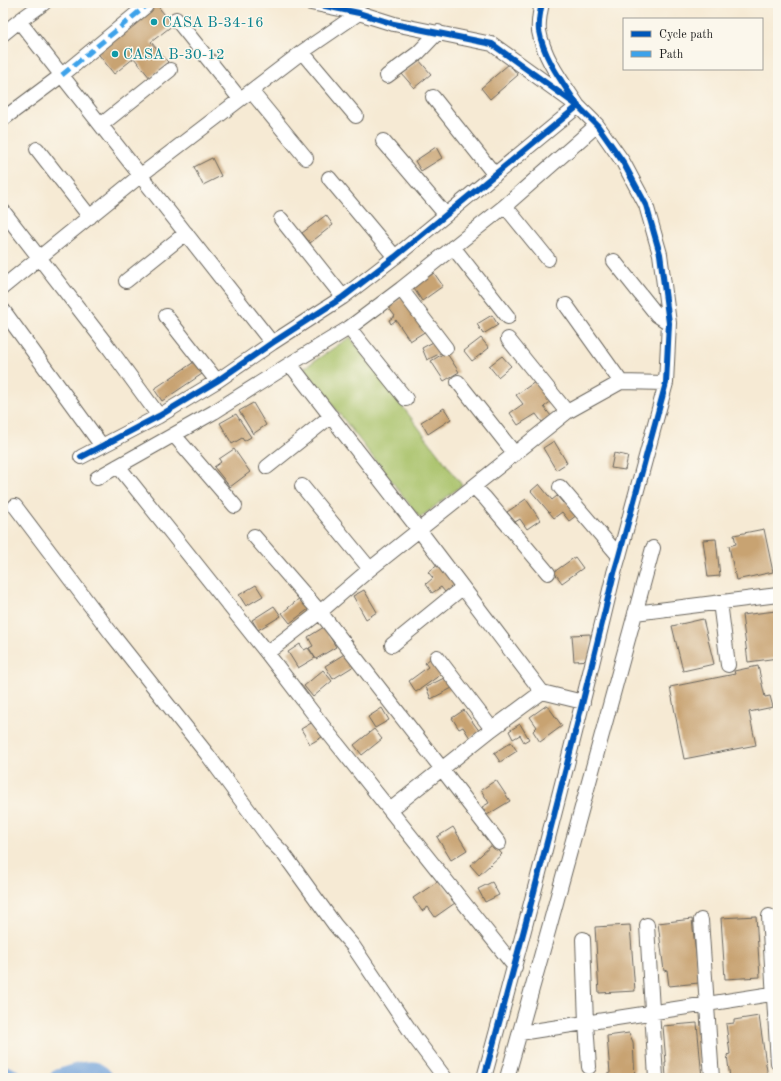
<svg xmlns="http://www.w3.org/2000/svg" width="781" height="1081" viewBox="0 0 781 1081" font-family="'Old Standard TT',serif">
<rect width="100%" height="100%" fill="#fbf7ec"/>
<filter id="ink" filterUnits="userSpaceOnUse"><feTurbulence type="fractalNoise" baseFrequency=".025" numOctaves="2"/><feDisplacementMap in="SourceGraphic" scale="8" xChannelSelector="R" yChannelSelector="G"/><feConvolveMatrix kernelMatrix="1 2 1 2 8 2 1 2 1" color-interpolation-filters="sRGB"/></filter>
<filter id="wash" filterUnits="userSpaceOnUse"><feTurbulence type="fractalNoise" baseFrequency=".012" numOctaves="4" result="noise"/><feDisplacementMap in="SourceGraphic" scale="16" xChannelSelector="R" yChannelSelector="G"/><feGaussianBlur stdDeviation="0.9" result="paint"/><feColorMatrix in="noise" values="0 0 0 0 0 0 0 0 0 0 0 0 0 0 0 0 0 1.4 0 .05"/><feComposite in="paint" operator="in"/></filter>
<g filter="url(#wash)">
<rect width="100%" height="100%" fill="#f6ead4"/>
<path fill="#a7c167" stroke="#626e42" d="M350,337L462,485L420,518L304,368Z"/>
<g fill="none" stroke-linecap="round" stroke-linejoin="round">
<path stroke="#6fa1da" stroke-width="17" d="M3,1073L15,1078
M58,1078C67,1075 85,1068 94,1070C99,1072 102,1074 105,1078"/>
</g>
<g id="blocks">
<path fill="#c8a372" d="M156,4L173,25L151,42L168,62L150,78L134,58L114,74L96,51Z
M419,60L431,74L414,88L402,74Z
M509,64L518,75L490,99L481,88Z
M436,147L442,158L421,171L415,161Z
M212,158L221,176L203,185L194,167Z
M326,215L333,225L310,243L302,233Z
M434,273L443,286L422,301L413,287Z
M402,297L426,331L410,341L396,320L391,324L389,320L395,316L388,307Z
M492,315L498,325L483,334L477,324Z
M481,338L489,348L472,361L464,351Z
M437,340L443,352L427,360L422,348Z
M446,352L459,372L444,381L431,361Z
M502,356L511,366L498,377L489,366Z
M197,360L205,372L162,401L154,389Z
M535,382L550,402L544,407L551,416L542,422L536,414L518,425L510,413L523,404L516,395Z
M253,403L266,425L253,434L239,411Z
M444,408L451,419L428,434L421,422Z
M236,414L251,437L244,441L242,438L232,444L220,423Z
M554,441L567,463L556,470L543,448Z
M234,449L250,472L230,487L214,467L221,462L219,459Z
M614,453L628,456L625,470L611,468Z
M539,484L552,500L557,496L563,503L566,501L577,515L569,521L562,512L554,518L531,491Z
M526,499L540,520L527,529L520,519L515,522L507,512Z
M764,529L773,572L736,580L729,546L736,544L734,535Z
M716,539L720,576L708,577L703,540Z
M575,557L583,568L562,583L554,572Z
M441,563L456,584L445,592L441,587L432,593L426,584L433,578L428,572Z
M256,585L263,596L246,606L239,595Z
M364,590L377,612L366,619L353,596Z
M301,597L310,608L290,623L282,613Z
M274,606L281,616L258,630L252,620Z
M776,611L778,629V658L748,662L742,615Z
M703,619L714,664L683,671L672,626Z
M324,627L336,647L316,659L309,648L313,646L308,637Z
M590,634L592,660L574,661L572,635Z
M300,644L304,650L308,648L315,658L298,668L288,652Z
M346,653L354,666L333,679L325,666Z
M432,657L443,673L416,692L409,681L428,667L425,663Z
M758,666L765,697L770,696L773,707L749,712L756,745L684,759L670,687L735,674L734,671Z
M323,670L332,681L313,697L304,686Z
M448,676L454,687L431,699L426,687Z
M547,705L562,726L540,742L533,731L537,727L530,717Z
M382,708L389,720L375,728L368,717Z
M464,710L480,732L470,738L463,727L459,729L452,718Z
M313,722L322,737L310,744L301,729Z
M520,724L529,739L524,742L520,735L513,739L509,731Z
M374,729L382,739L362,755L354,745Z
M511,742L517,751L500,762L494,753Z
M496,780L510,801L487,815L482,807L489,803L481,790Z
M453,827L467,850L451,860L437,837Z
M493,844L502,854L479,875L470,865Z
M440,880L455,903L435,917L428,907L422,911L413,898Z
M492,882L499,895L485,902L478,889Z
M756,916L760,977L725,979L721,918Z
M692,919L699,983L669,986L667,970L664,971L658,923Z
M630,925L635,991L599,993L595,927Z
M759,1016L768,1078H730L727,1055L730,1054L726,1024L734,1023V1020Z
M697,1023L702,1078H666L665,1063H666L663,1026Z
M629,1033L633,1042L635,1078H602V1076L610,1073L607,1036Z"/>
</g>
</g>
<g filter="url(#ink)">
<use href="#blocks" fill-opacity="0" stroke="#68645c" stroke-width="1"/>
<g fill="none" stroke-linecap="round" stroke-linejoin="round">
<defs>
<path id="minor" d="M311,3L359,13L394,24L492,44L578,106L597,125L623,162L646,205L660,254L669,323L666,383L619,556L614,573C574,742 530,910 484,1078
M176,19L240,99
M19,21L44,3
M3,34L19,21L272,343
M302,52L356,116
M387,76L418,53L438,32
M251,91L306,158
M433,97L495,175
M3,119L62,75L146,6
M101,125L170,70
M383,141L446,215
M37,149L90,217
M329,178L395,257
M505,206L548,259
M3,211L110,349L159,416
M281,219L343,297
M453,247L508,317
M614,261L657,315L669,323
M126,281L186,233
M3,287L141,175L251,91L302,52L359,13
M401,289L446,348
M566,305L621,382
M3,310L102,446
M166,316L217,381
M349,328L406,399
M508,339L567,412
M290,364L420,531L542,692L583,702
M458,382L515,454
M174,435L235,506
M81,457L159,416L217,381L272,343L343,297L395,257L578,106C563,83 544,59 539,31C538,22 540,12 542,3
M118,466L267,653L326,730L515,967
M267,467L331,416
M97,478L214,412L290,364L349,328L401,289L505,206L597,125
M302,486L370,569
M474,487L485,498L548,573
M560,487L619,556
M15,506L111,633L207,754L272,842L283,853L335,925L353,946L415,1038L445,1078
M254,536L320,612L442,769L499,843
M720,602L728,665
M635,613L778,595
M392,645L462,588
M267,653L320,612L370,569L567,412L621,382L666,383
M437,657L492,729
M390,810L492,729L542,692
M769,916L778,1063
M701,920L712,1078
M647,925L656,1078
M583,939L586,1023L589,1067
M520,1033L778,993
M507,1078L549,928L653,548"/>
</defs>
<use href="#minor" stroke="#68645c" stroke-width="16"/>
<use href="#minor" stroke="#fff" stroke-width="14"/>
<path stroke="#3da2ea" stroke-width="5" stroke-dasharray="10 5" stroke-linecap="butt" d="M62,75L146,6"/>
<defs>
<path id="cycleway" d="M311,3L359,13L394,24L492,44L578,106L597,125L623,162L646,205L660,254L669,323L666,383L619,556L614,573C574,742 530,910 484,1078
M81,457L159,416L217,381L272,343L343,297L395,257L578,106C563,83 544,59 539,31C538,22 540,12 542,3"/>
</defs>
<use href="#cycleway" stroke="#fbf7ec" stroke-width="8"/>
<use href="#cycleway" stroke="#0057b8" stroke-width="6"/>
</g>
</g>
<g fill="#0f9aa8" stroke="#fbf7ec" stroke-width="1.5">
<circle cx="154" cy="22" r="4"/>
<circle cx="115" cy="54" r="4"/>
</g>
<g text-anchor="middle" stroke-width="3" stroke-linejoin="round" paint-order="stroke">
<g font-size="15" fill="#0d838f" stroke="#fbf7ec" text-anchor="start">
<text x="162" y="27">CASA B-34-16</text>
<text x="123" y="59">CASA B-30-12</text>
</g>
</g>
<rect width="781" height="1081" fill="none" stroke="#fbf7ec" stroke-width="16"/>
<rect x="623" y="18" width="140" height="52" fill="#fbf7ec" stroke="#a29f99"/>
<rect x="631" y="31" width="20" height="6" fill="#0057b8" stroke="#a29f99"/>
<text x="659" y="38" font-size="12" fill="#1c1c1c">Cycle path</text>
<rect x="631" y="51" width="20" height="6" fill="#3da2ea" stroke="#a29f99"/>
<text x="659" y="58" font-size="12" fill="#1c1c1c">Path</text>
</svg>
